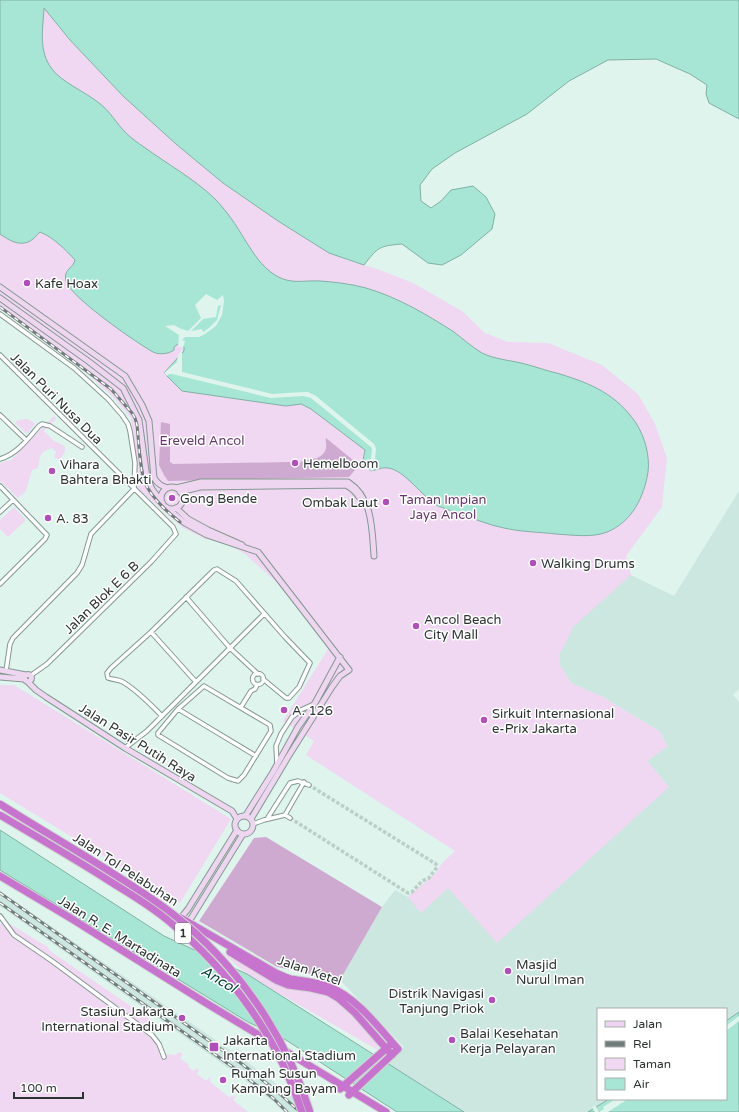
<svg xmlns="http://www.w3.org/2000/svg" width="739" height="1112" viewBox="0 0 739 1112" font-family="'Varela Round',sans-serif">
<rect width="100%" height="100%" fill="#dff4ed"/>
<path fill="#cbe7df" d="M739,491V689L733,695L739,702V1012L726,1021V1009H598V1099H609L588,1112H464L386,1063L404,1047L340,980L382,907L395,890L408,897L435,874L662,792L669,787L647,761L668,746L659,731L603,697L571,683L560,665L559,655L317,576L626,556L631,575L674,596Z
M0,891L246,1061L286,1091L307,1112H284L275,1103L238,1075L0,906Z"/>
<path fill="#f0d7f2" d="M0,0L44,7L70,40L123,96L176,144L223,183L278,221L316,245L339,257L380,270L413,283L462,311L485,333L508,342L548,343L602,365L638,394L655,424L667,458L662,507L626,556L631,575L572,628L569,637L559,655L560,665L571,683L603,697L659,731L668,746L647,761L669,787L497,943L448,888L421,913L408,897L435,874L442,863L455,851L306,755L314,741L283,721L330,646L275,581L245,554L224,542L205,539L183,528L138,489L131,418L112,396L74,362L0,309Z
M54,416L56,419L44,431L54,441L65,446V451L61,459L54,458L56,452L52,448C38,452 41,457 38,468L32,470L26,491L18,498L0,481V463L11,460Z
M27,419L32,421L35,424L27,434L15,423L18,420Z
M14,507L26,520L8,537L0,529V520Z
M0,685H14L231,819L180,903L0,793Z
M3,922L12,934L123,1016L153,1040L166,1054L176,1055L179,1052L183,1054L180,1058L189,1065L188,1067L194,1071L197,1068L199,1070L197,1074L206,1081L210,1077L211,1078L209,1081L230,1098L231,1096L233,1097L234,1095L236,1096L233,1100L248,1112H0V925Z
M8,923L48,947L50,951L157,1024L151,1033L126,1014C123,1008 118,1005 112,1003L56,963L55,960L44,952L41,953L14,935Z
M221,952L280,986L311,991L328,996L349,1012L377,1042L378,1050L261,983L247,974Z"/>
<path fill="#ceaad1" d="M161,422L170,424V462L173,464L291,462L294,464C303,459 323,462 326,448C327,444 325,442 326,438L359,465L349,477L168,481L164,475L159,465Z
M266,837L382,907L340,980L277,967L199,921L254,838Z"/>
<path fill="#a7e6d5" stroke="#82b1a4" d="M0,0H739V119L709,103L706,94L707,85L690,74L656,59L608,60L569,81L527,114L455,153L432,169L420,185L421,201L431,208L441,201L451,190L473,186L486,197L495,214L492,229L461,255L442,265L428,263L402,244C379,246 378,247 364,265L329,253L278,221L223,183L176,144L123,96L70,40L44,8C43,29 38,51 52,69C60,81 87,93 99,103C110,111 116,123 126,133C131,138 138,143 144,147C167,164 193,178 214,198C227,211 236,225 245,240C254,254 261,266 275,275C291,285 303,280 320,281C335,282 351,284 366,288C397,297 426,314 454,332C463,339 472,347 482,353C494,359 508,360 521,363C534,366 547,371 560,374C592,384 616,394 636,423C645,437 650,456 648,472C644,497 632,522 607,532C592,538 572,535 556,534C539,532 521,532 504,528C489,525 475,519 460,514C453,511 445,509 438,506C422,497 405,470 388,468C382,467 376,470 371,471C361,463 363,461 365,450L311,409L301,404L286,406L182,391L164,373L184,351V347L178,344L174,347V350C169,354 159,355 153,352C137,343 70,297 66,281C63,269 73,269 75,260C66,250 53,237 40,232C37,234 36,237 33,239C22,248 10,241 0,234Z
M0,830L164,936L247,974L464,1112H397L286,1040L248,1022L0,870Z
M739,1012V1112H588L609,1099H726V1021Z"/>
<path fill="#dff4ed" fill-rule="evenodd" d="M206,294L217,300L223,295L224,301L222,315L216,326L205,334L199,337H185L182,340L185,341L183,348L178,346L179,335L165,326L174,325L179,328L188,331L201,318L195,305ZM221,305L217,320L209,328L203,332L202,329L191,331L203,319L216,317L218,306Z
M182,350V372L272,394L303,392H308L316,396L374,444L376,449L374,470L371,471L370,470L372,449L371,447L311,398L303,396L271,398L172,374H169L167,376L164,373L177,362L178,355Z
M739,1016V1021L726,1031V1026Z
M616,1099H628L608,1112H595L592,1107L595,1105L599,1112L604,1109L603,1107Z"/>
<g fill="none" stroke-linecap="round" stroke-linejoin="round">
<path stroke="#bbcec8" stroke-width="3.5" stroke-dasharray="3.5 2" stroke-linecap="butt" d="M290,818L408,893L412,892L422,881L429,878L437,867L436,864L309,785"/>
<defs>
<path id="street" d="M0,314L74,368L108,399L122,415L128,424L130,431L135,463L134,489L91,534L82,565L77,573L13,638L10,644L6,671
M0,355L173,527L176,534L151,562L47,664L30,676
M0,415L26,440
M0,459C17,454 28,439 39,426L42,424L50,426L82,447
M0,486L47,535L45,539L0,584
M0,512L13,500
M186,597L230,648L258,674
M151,632L196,682
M252.5 679a5.5 5.5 0 1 1 11 0a5.5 5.5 0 1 1-11 0Z
M204,686L270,725L271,731L244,775L238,781L228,778L158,735V733L178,709Z
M241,707L251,691L255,689L257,685
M178,709L256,756
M162,716C150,704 138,691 123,682C118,679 113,680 108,678L107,673L111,668L151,632L214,570L217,569L236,581L285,637L310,663L299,687L289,698H286L263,679
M125,748L147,731L264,614
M277,765L276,746L281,734L292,717L301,710L314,704
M285,815L304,782
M267,819L290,783L298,781L309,785
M253,824L264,820L285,815L290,818
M0,916L14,935L52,961L152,1035L159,1044L164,1057"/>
<path id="secondary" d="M0,287L125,376L142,405L149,421L154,478C158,484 161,486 168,488
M0,298L88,361L123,388L139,420L147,478L152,489L161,501
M161 498a11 11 0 1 1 22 0a11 11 0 1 1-22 0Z
M176,488L201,482H348C373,498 372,530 374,556
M180,492L200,487L346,485C354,489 358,494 362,502
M167,508L185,523L207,535L258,552L349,670L340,676L332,687L288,757L251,819
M176,508L188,519L208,530L242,545
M0,670L26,675
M24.5 678a3.5 3.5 0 1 1 7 0a3.5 3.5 0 1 1-7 0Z
M0,677L24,679
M28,682L36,690L46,697L125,748L232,811L237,819
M246,815L273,772L298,727L315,703L340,657
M235 825a9 9 0 1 1 18 0a9 9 0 1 1-18 0Z
M180,919L188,909L237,830
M187,925L243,834"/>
<path id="highway" d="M0,876L72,919L206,1003L386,1112
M159,911L179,922
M181,918L276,973C281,975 286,978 291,979C304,981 317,982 330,987C357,998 379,1028 398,1049L349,1095
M230,952L276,980L288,985L311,988L328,992L338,998L355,1013L392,1055
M340,1089L389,1046"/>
</defs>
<use href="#street" stroke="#859892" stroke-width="5.5"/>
<use href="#secondary" stroke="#859892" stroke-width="7"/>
<use href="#highway" stroke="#d1d2d2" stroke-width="9"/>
<use href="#street" stroke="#fff" stroke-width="3.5"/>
<use href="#secondary" stroke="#eed5f0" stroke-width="5"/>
<use href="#highway" stroke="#c674ce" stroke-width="7"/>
<defs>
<path id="rail" d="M0,307L111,389L132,413L135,418L137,425C139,443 139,463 144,480C150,497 166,511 180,522
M0,893L242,1064L279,1093L300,1112
M0,903L237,1070L273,1098L287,1112"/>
</defs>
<use href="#rail" stroke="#717d7a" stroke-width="3"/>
<use href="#rail" stroke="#fff" stroke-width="1.5" stroke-dasharray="4.5" stroke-linecap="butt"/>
<defs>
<path id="highway-bridge" d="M0,804C35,826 71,847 106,869C129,884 153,898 174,915C238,965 286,1036 310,1112
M0,815C37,837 75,859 111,882C132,895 153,907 171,923C231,972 278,1038 302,1112"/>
</defs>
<use href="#highway-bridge" stroke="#d1d2d2" stroke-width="9" stroke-linecap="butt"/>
<use href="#highway-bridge" stroke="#c674ce" stroke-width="7"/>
</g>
<g fill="#af4fb8" stroke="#fff" stroke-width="1.5">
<circle cx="27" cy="283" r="4"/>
<circle cx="295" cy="463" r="4"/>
<circle cx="52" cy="471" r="4"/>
<circle cx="172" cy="498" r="4"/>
<circle cx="386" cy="502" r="4"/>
<circle cx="48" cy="518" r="4"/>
<circle cx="533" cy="563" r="4"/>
<circle cx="416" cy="626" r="4"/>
<circle cx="284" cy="710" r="4"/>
<circle cx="484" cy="720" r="4"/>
<circle cx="508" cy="971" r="4"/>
<circle cx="492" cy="1000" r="4"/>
<circle cx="182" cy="1018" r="4"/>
<circle cx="452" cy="1040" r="4"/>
<rect x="209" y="1042" width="10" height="10" rx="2"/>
<circle cx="223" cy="1080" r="4"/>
</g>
<g text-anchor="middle" stroke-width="3" stroke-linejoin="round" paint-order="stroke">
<rect fill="#fff" stroke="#6b7170" stroke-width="1" x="175" y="923" width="16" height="20" rx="3"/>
<g font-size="12" font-weight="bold" fill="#2c3432">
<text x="183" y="937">1</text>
</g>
<g font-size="13" fill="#2c3432" stroke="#fff" text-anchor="start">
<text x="35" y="288">Kafe Hoax</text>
<text x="303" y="468">Hemelboom</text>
<text x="60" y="469">Vihara<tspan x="60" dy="15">Bahtera Bhakti</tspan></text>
<text x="180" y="503">Gong Bende</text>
<text x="378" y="507" text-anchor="end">Ombak Laut</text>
<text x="56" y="523">A. 83</text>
<text x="541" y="568">Walking Drums</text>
<text x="424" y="624">Ancol Beach<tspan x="424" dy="15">City Mall</tspan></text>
<text x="292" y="715">A. 126</text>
<text x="492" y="718">Sirkuit Internasional<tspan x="492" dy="15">e-Prix Jakarta</tspan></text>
<text x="516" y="969">Masjid<tspan x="516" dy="15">Nurul Iman</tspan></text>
<text x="484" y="998" text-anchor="end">Distrik Navigasi<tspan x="484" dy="15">Tanjung Priok</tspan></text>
<text x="174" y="1016" text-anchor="end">Stasiun Jakarta<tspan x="174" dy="15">International Stadium</tspan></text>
<text x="460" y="1038">Balai Kesehatan<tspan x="460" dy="15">Kerja Pelayaran</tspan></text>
<text x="223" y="1045">Jakarta<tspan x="223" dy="15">International Stadium</tspan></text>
<text x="231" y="1078">Rumah Susun<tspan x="231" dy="15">Kampung Bayam</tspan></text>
</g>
<g font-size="13" fill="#2c3432" stroke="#fff">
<text transform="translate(57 398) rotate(45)" y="5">Jalan Puri Nusa Dua</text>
<text transform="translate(101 597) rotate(-44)" y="5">Jalan Blok E 6 B</text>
<text transform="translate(138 742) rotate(32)" y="5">Jalan Pasir Putih Raya</text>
<text transform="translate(126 869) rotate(33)" y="5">Jalan Tol Pelabuhan</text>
<text transform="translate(120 936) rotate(32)" y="5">Jalan R. E. Martadinata</text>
<text transform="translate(310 970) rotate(19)" y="5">Jalan Ketel</text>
</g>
<g font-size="13" fill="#66386a" stroke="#fff">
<text x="202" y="445">Ereveld Ancol</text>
<text x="443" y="504">Taman Impian<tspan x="443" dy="15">Jaya Ancol</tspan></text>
</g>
<g font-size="14" font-style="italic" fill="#0a4237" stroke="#fff">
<text transform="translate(219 979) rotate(31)" y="5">Ancol</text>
</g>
</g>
<rect x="597" y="1008" width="130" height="92" fill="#ffffff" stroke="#abaead"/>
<rect x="605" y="1021" width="20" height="6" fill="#eed5f0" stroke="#abaead"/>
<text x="633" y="1028" font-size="12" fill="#2c3432">Jalan</text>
<rect x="605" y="1041" width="20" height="6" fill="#717d7a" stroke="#abaead"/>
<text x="633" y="1048" font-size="12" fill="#2c3432">Rel</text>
<rect x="605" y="1058" width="20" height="12" fill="#f0d7f2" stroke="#abaead"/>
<text x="633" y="1068" font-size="12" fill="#2c3432">Taman</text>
<rect x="605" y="1078" width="20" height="12" fill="#a7e6d5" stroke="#abaead"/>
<text x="633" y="1088" font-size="12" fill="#2c3432">Air</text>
<path d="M14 1092v6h69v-6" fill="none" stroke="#2c3432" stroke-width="2"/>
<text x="20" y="1092" font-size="12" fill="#2c3432" stroke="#ffffff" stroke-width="3" paint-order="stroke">100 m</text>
</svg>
